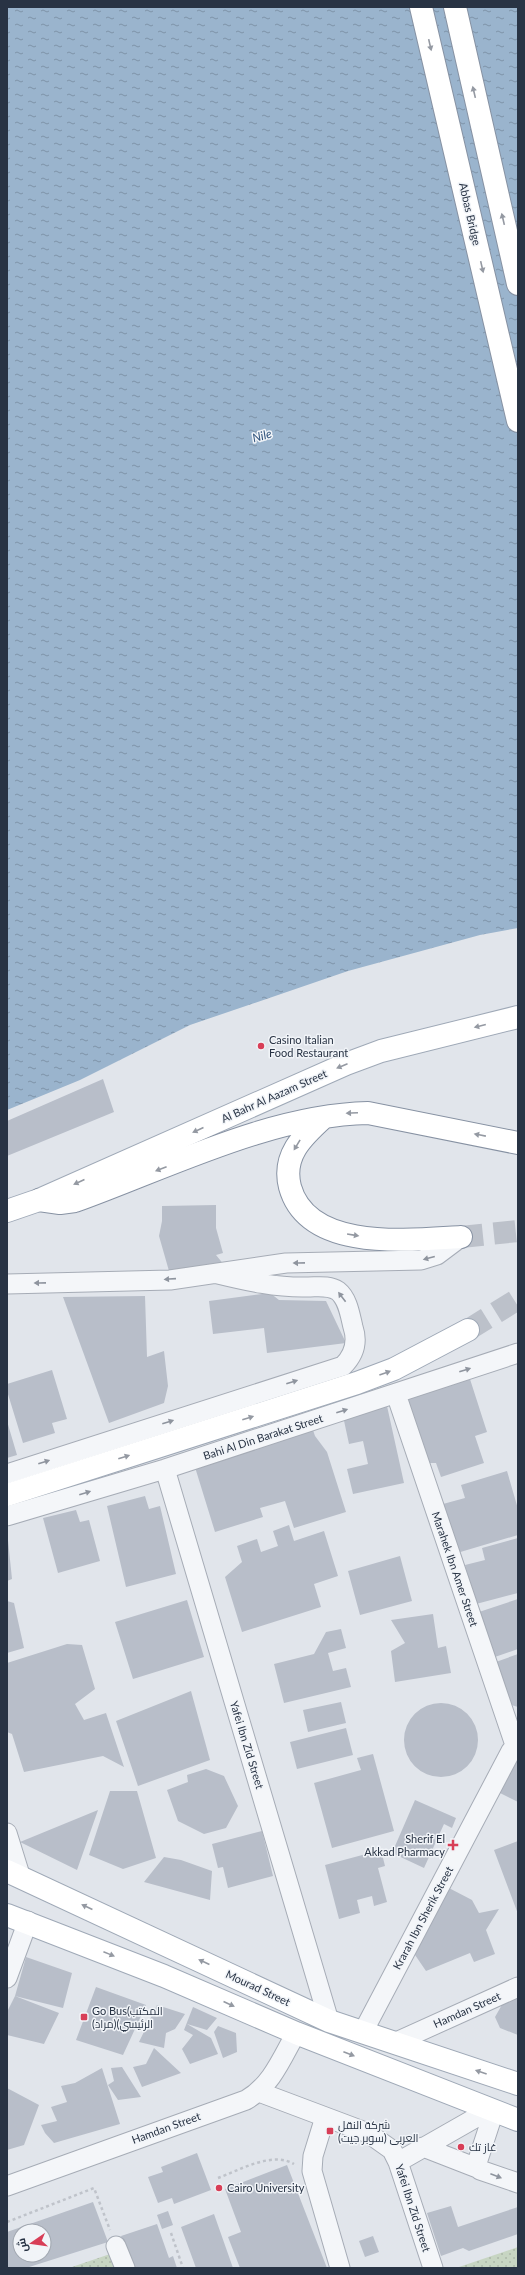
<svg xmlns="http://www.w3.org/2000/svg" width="525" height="2275" viewBox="0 0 525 2275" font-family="Lato,Cairo,sans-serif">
<defs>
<pattern id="grass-dots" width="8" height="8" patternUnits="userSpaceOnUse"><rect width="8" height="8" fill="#c7d5c2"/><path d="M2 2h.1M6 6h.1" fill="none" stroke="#abb7a8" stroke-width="1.8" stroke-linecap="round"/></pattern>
<pattern id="water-ripples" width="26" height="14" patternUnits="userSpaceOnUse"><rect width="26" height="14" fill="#9ab4cd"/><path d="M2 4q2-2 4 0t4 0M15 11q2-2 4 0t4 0" fill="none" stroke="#7e93a8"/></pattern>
</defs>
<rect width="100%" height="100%" fill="#e1e5eb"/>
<path fill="url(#grass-dots)" d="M518,2247V2268H456Z
M110,2254L115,2268H69Z"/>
<path fill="url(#water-ripples)" d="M7,7H518V928L480,935L348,971L190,1025L80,1080L7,1110Z"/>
<path fill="#b8bec9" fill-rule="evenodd" d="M103,1079L114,1112L7,1156V1121Z
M216,1205V1228L223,1253L216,1255L225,1266L169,1271L159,1236L162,1221V1206Z
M270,1293L279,1300L326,1301L346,1343L267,1353L264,1328L213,1334L209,1301Z
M145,1296L147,1357L164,1351L168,1386L164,1403L109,1423L63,1297Z
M52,1370L67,1419L52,1423L55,1433L23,1443L7,1391V1384Z
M469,1376L487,1432L475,1436L484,1463L441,1477L436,1463H424L403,1397Z
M387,1406L404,1483L353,1494L347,1469L368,1464L363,1441L349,1444L343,1416Z
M7,1421L17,1455L7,1458Z
M312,1427L315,1436L327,1452L346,1512L294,1528L285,1501L260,1508L263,1517L215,1532L194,1464Z
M507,1471L518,1509V1535L457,1553L443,1504L465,1498L461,1485Z
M145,1496L149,1509L160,1506L176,1574L126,1587L107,1506Z
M76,1510L80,1522L89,1520L100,1561L58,1573L43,1518Z
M289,1525L294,1541L324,1531L338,1576L314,1584L321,1607L242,1632L225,1577L242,1562L237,1546L257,1539L261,1552L278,1546L273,1531Z
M518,1538V1593L476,1604L465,1565L485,1560L482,1548Z
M8,1540L12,1579L7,1581V1541Z
M400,1556L412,1601L360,1615L348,1571Z
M518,1599V1649L492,1658L476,1613Z
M187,1600L204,1657L133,1679L115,1622Z
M7,1601L14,1603L24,1648L7,1653Z
M433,1614L438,1648L446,1646L451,1673L395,1682L391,1651L405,1643L391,1620Z
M341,1629L346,1648L328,1653L333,1671L346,1668L351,1687L284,1703L274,1664L314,1654L326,1632Z
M67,1644L82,1645L95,1689L75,1704L84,1720L106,1713L124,1767L103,1756L24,1772L12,1734L7,1732V1663Z
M518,1654V1707L508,1704L493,1663Z
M191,1691L210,1760L138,1786L116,1721Z
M341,1702L346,1723L308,1732L303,1710Z
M404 1740a37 37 0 1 1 74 0a37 37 0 1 1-74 0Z
M346,1728L353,1755L297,1769L290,1742Z
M518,1753V1802L498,1792Z
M373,1754L394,1831L332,1848L314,1783L361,1770L357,1758Z
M206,1769L224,1776L238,1806L226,1828L204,1834L178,1821L167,1790L188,1782L187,1775Z
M110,1791H137L156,1858L123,1869L89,1855Z
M415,1800L456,1818L452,1828L444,1824L424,1868L392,1853Z
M98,1810L77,1870L20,1842Z
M262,1831L273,1876L228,1888L223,1867L218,1868L212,1844Z
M518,1841V1914L494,1850Z
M381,1850L385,1866L378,1868L387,1902L374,1906L372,1896L357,1900L360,1913L339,1919L325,1865Z
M164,1857L181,1860L212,1871L210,1900L144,1882Z
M447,1887L472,1900L479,1913L499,1909L486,1930L495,1954L474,1962L470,1953L426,1971L413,1952Z
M26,1957L72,1973L63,2008L15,1996Z
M96,1987L146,2005L123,2055L76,2040Z
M15,1996L59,2013L44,2044L7,2035V2012Z
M518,1997V2035L500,2028L495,2017L503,2003Z
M157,2005L185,2014L175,2029L166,2033L164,2048L139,2042Z
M193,2007L217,2018L207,2030L187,2024L211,2038L218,2054L190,2064L182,2049L193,2035L184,2030Z
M218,2026L236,2033L237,2052L223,2058L214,2032Z
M154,2048L181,2073L142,2087L133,2067L146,2064Z
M122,2067L141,2097L118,2100L108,2085L114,2081L111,2068Z
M102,2068L120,2124L54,2143L45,2133L41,2125L57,2121L51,2107L67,2102L61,2086L75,2083Z
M7,2088L39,2105L24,2145L7,2150Z
M197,2153L211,2190L174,2204L172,2198L158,2203L148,2177L163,2172L161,2167Z
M287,2165L327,2268H240L228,2237L241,2232L225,2189Z
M93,2202L108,2242L26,2268H7V2232ZM20,2231H44V2255H20Z
M451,2206L458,2227L518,2207V2234L469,2251L463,2248L441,2256L427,2213Z
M168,2211L173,2225L162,2229L157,2215Z
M214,2214L233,2268H196L181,2227Z
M157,2224L169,2258L173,2256L177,2268H132L121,2236Z
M373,2236L379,2252L365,2257L359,2241Z"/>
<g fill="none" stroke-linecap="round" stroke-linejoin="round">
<path stroke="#bcc1ca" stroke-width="22" stroke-dasharray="22 11" stroke-linecap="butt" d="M468,1330L518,1299"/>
<path stroke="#bcc1ca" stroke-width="22" stroke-dasharray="22 11" stroke-linecap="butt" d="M461,1237L518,1231"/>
<defs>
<path id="minor" d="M7,1284L170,1280L286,1263L421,1260L437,1255L461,1237
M396,1394L515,1745
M165,1469L329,2021
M7,1474L343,1366C354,1355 358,1342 353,1327C350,1315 348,1299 338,1291C329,1285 318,1287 308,1287C277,1288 247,1281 218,1274
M7,1516L165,1469L518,1353
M7,1833L20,1875
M7,1978L28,1921
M363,2032L511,1751L518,1743
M394,2043L518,1987
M259,2092L368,2133L392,2150L398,2162L433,2268
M494,2111L476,2166L480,2170L518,2183
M325,2117L313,2156L312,2171L340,2268
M423,2147L477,2168
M398,2162L491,2109
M7,2186L246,2100C271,2086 282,2058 296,2033
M116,2246L125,2268"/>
<path id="major" d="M7,1211L39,1200L346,1064L381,1051L518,1017
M7,1495L357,1383L394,1369L468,1330
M7,1871L329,2021L518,2084
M7,1915L164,1976L296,2033L518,2120"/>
<path id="highway" d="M421,7L518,421
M455,7L518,284
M323,1118C302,1137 282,1156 290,1187C308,1252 409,1240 461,1237
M39,1200L60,1203L75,1201C167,1168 270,1115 368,1113L518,1143"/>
</defs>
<use href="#minor" stroke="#a6acb6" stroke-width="21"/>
<use href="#major" stroke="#9fa9b7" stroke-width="24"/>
<use href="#highway" stroke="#8792a3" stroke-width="24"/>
<path stroke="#bfc3ca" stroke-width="2.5" stroke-dasharray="3 3" stroke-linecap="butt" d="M218,2178C240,2170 272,2151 294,2164
M7,2222L94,2188L110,2230
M171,2233L183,2268"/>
<use href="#minor" stroke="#f4f6f9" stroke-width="19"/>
<use href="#major" stroke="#fff" stroke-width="22"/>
<use href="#highway" stroke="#fff" stroke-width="22"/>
</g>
<defs><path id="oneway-solid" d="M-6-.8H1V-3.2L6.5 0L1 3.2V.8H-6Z"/></defs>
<g fill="#9499a2">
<use href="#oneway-solid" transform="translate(430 45) rotate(77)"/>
<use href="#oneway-solid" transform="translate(474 92) rotate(-103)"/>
<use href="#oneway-solid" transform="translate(503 219) rotate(-103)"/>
<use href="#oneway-solid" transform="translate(482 267) rotate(77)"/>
<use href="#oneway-solid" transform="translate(480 1026) rotate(166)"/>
<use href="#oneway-solid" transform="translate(342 1066) rotate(157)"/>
<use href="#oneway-solid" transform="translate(352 1113) rotate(178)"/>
<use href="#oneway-solid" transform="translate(198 1130) rotate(156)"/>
<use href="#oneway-solid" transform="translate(480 1135) rotate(-169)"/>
<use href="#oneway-solid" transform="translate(297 1145) rotate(121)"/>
<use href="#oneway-solid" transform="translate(161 1169) rotate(159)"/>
<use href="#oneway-solid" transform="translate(79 1182) rotate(156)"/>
<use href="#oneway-solid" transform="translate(353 1235) rotate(9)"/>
<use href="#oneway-solid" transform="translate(385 1373) rotate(-20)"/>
<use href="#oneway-solid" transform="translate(248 1418) rotate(-18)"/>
<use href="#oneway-solid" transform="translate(124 1457) rotate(-18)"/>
<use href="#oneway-solid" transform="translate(87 1907) rotate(-155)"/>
<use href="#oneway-solid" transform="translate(109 1954) rotate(22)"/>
<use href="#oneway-solid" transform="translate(204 1962) rotate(-155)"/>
<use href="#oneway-solid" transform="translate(229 2004) rotate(24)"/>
<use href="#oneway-solid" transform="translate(349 2054) rotate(21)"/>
<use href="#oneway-solid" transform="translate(481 2072) rotate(-161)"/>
</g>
<g fill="#8e949e">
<use href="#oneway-solid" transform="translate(429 1258) rotate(165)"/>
<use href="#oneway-solid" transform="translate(299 1263) rotate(179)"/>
<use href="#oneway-solid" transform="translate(170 1279) rotate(176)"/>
<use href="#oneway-solid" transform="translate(40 1283) rotate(179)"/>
<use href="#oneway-solid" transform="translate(342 1297) rotate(-127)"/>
<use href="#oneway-solid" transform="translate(465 1370) rotate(-18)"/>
<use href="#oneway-solid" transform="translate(292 1382) rotate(-18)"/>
<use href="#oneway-solid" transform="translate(342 1411) rotate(-18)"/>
<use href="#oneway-solid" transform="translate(168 1422) rotate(-18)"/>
<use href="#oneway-solid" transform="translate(44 1462) rotate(-18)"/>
<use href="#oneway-solid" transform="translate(85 1493) rotate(-17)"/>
<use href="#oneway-solid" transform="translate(496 2176) rotate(21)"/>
</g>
<g fill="#d83e57" stroke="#f1f4f8" stroke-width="1.5">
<circle cx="261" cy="1046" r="4"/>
<path d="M451 1839h4v4h4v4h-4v4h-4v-4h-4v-4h4z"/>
<rect x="80" y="2013" width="8" height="8" rx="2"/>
<rect x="326" y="2127" width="8" height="8" rx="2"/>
<circle cx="461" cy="2147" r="4"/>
<circle cx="219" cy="2188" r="4"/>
</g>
<g text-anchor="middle" stroke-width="3" stroke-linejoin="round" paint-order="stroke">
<g font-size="11" fill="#283344" stroke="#f1f4f8">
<text transform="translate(470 214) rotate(77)" y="4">Abbas Bridge</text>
<text transform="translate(274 1096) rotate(-24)" y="4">Al Bahr Al Aazam Street</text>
<text transform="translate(263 1437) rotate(-18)" y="4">Bahi Al Din Barakat Street</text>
<text transform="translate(455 1569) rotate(71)" y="4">Marahek Ibn Amer Street</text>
<text transform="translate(247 1745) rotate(73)" y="4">Yafei Ibn Zid Street</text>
<text transform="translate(423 1918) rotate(-62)" y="4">Krarah Ibn Sherik Street</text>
<text transform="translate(258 1988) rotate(25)" y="4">Mourad Street</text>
<text transform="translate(467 2010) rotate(-24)" y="4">Hamdan Street</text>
<text transform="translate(166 2128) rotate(-20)" y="4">Hamdan Street</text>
<text transform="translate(413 2208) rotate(72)" y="4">Yafei Ibn Zid Street</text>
</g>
<g font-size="11" fill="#283344" stroke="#f1f4f8" text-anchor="start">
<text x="269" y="1044">Casino Italian<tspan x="269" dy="13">Food Restaurant</tspan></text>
<text x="445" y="1843" text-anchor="end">Sherif El<tspan x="445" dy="13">Akkad Pharmacy</tspan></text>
<text x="92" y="2015">Go Bus(المكتب<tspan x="92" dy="13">الرئيسي)(مراد)</tspan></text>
<text x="338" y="2129">شركة النقل<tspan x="338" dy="13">العربى (سوبر جيت)</tspan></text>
<text x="469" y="2151">غاز تك</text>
<text x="227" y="2192">Cairo University</text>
</g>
<g font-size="12" font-style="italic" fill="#2f527b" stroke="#f1f4f8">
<text transform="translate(262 436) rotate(-16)" y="4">Nile</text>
</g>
</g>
<rect width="525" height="2275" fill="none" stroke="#283344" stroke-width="16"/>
<g transform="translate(32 2243) rotate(257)"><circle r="19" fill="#f1f4f8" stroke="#a1a7b0"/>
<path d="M0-3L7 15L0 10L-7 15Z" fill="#d83e57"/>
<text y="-6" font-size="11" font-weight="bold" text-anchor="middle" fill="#283344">ش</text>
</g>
</svg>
